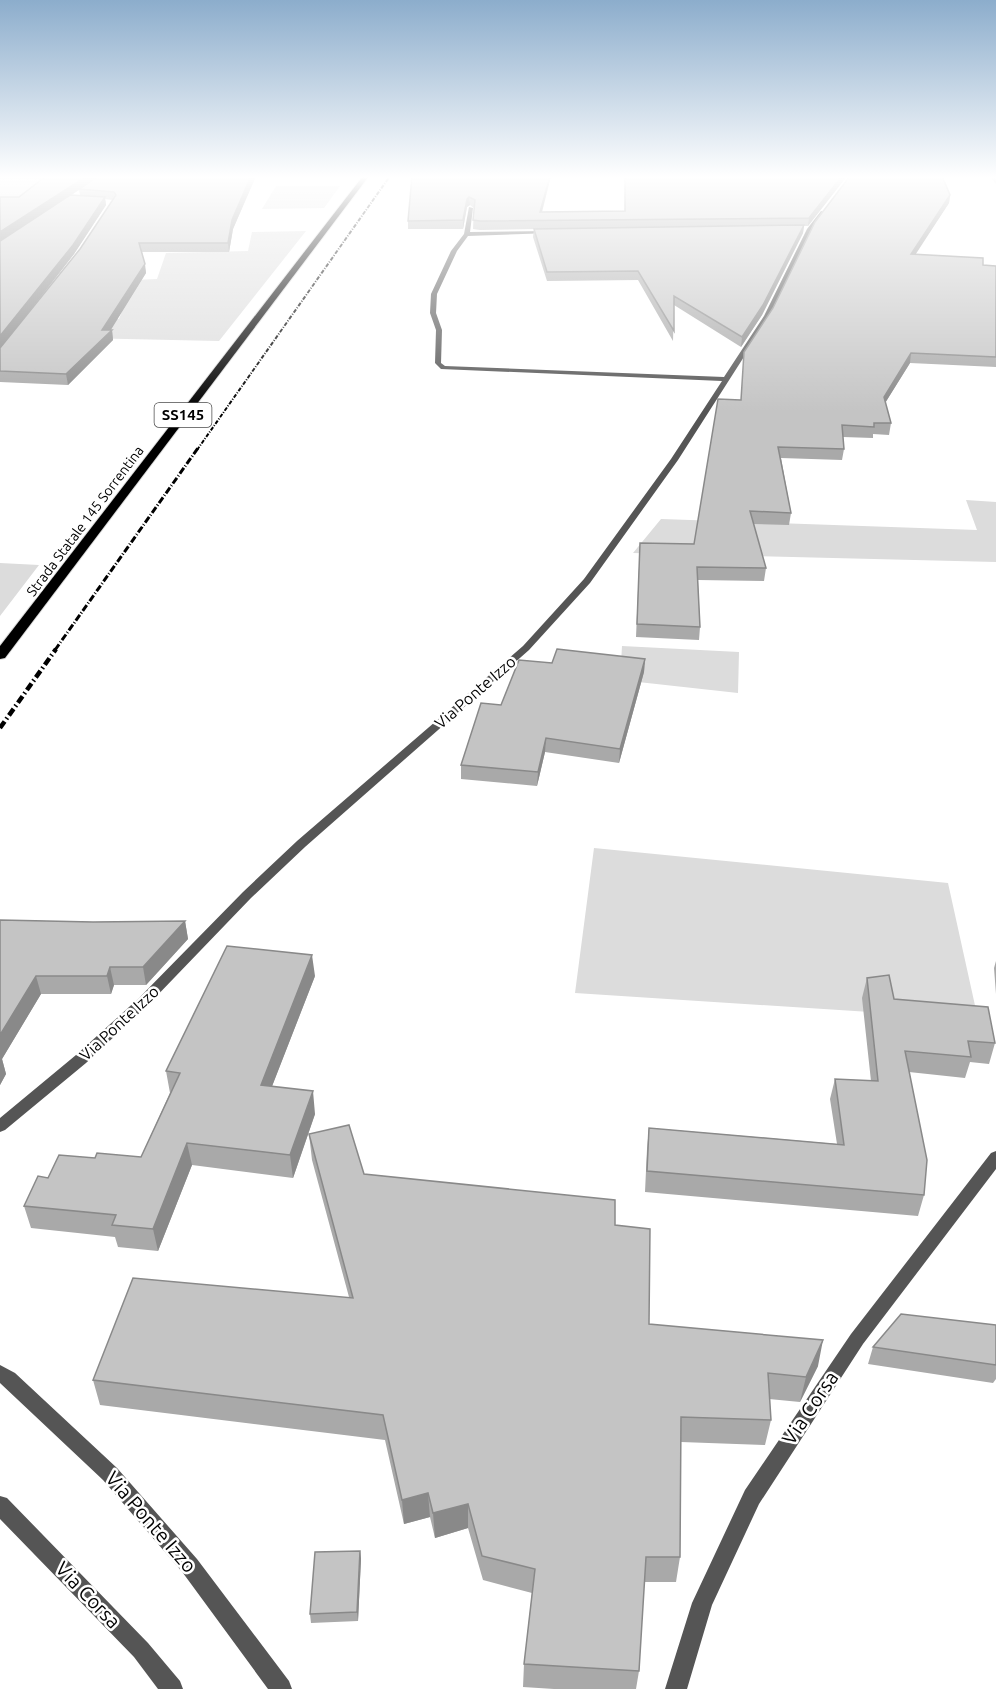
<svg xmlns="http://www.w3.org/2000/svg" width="996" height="1689" viewBox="0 0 996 1689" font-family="Ubuntu,sans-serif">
<rect width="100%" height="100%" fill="#fff"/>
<path fill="#dcdcdc" d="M0,176H100L63,198L0,199Z
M276,186H340L324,208L262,209Z
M306,231L219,341L80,338L92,320L119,319L134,280L157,279L166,253L248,251L252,232Z
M966,500L996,502V562L633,553L661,519L977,530Z
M0,563L39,565L0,616Z
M622,646L739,652L738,693L620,680Z
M594,848L948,883L978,1019L575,993Z"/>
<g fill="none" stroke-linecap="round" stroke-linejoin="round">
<defs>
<path id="trunk" d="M363,176H369L5,658L0,659V646Z"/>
</defs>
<use href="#trunk" stroke="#dbdbdb" stroke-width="2"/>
<path fill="#555" fill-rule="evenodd" d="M469,207L473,208L470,232L549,231L552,233L468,236L457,251L437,294L436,313L442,330L441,363L445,366L724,377L764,316L807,229L821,211L825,212L812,229L770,316L678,460L590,583L529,650L305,847L251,898L149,1004L86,1063L5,1130L0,1132V1118L76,1055L139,998L243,892L297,841L523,646L584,579L671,459L722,381L441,369L435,363L436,330L430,313L431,294L451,251L464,234Z
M996,1151V1169L863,1344L759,1504L712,1605L687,1689H665L692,1603L745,1490L851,1334L991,1153Z
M0,1365L15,1373L117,1468L197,1559L289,1681L292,1689H268L183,1573L103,1480L0,1383Z
M0,1496L7,1498L148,1643L180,1681L183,1689H158L134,1657L0,1519Z"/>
<use href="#trunk" fill="#000" fill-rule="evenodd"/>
<path stroke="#000" stroke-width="2" stroke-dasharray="4 1.5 1 1.5" stroke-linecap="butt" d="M197,450L390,176"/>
<path stroke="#000" stroke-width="3" stroke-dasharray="7 2 1 2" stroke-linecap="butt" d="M55,650L198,448"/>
<path stroke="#000" stroke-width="4.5" stroke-dasharray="8 3 1.5 3" stroke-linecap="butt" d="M0,728L56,649"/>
</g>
<path fill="#a9a9a9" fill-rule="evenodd" d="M46,176H256L233,229L229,252H142L146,273L110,330H112L113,340L68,385L0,382V197H19ZM79,190L80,195H71ZM105,199L113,200L80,249L23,320L74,254L106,205Z
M412,176L542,212L625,211V176H847L808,226H804L803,233L762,315L741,347L674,305L673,341L638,280L547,281L533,237L534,229L480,230L473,229L474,208L470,205L467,207L463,229H408V221Z
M989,176H996V184Z
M950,195L949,203L915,254L983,265L996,266V367L910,363L885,403L891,423L889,435L873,434V438L843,437L844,449L842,460L781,458L791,513L789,525L753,524L766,568L764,581L698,580L700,627L699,640L636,637L640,543L694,544L741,400L773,308Z
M645,659L644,672L619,763L545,752L537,786L461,779V765L501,705L552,663Z
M0,920L93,922L185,921L188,939L146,985H114L111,994H41L2,1059L6,1074L0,1085Z
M996,961V994L994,968Z
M315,976L272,1086L315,1114L293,1178L192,1165L158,1251L118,1247L115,1237L31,1228L24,1206L48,1178L95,1158L141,1157L170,1093L166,1071Z
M867,978L894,999L995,1043L989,1064L970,1062L965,1078L909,1072L924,1195L918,1216L645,1192L647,1149L649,1128L837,1144L830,1099L835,1079L871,1081L862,998Z
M309,1134L364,1174L615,1225L649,1324L818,1366L800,1402L769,1399L771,1420L765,1445L681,1442L680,1557L676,1582H644L639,1671L636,1689H554L523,1687L524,1664L532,1593L483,1580L468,1528L435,1538L430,1517L404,1524L385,1440L100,1405L93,1380L349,1297L312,1160Z
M996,1325V1379L993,1383L868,1364L873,1347Z
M360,1551L361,1559L358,1621L311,1623L310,1614Z"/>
<path fill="#898989" d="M87,176H100L0,242V232Z
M251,176H256L233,229L229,252L228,243L232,220Z
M550,176H551L540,220V212Z
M842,176H847L808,226L809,218Z
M950,195L949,203L910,263L911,254Z
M105,197L106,205L74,254L0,349V336Z
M469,197L470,205L467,207L463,229V220L467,199Z
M804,225L803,233L762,315L741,347L742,337Z
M145,264L146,273L109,333L112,330L113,340L68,385L66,374L102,330Z
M911,353L910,363L882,408L884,397Z
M645,659L644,672L619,763L620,749Z
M546,738L545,752L537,786L538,772Z
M185,921L188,939L146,985L143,967Z
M312,955L315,976L264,1107L261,1085Z
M110,967L114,985L111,994L107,976Z
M36,976L41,994L2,1059L6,1074L0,1085V1035Z
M313,1091L315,1114L293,1178L290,1155Z
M187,1143L192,1165L158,1251L153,1229Z
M823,1340L818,1366L800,1402L806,1377Z
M428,1493L430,1517L404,1524L402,1500Z
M468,1504V1528L435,1538L433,1513Z
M360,1551L361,1559L358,1621L357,1612Z"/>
<path fill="#c4c4c4" stroke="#898989" stroke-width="1.5" d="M46,176H87L0,232V197H19Z
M99,176H251L232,220L228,243H139L145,264L102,330H112L66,374L0,371V348L80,249L116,195L114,192L79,189Z
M412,176H550L540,212L625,211V176H842L809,218L480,221L473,220L475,200L469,197L467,199L463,220L408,221Z
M850,176H942L950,195L911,254L983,258V265L996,266V357L911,353L884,397L891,423H874V427L842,425L844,449L778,447L791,513L750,511L766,568L697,567L700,627L637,624L640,543L694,544L718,399L741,400L744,352L773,308L815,222Z
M70,195L105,197L73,245L0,336V241Z
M804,225L763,305L742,337L674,296V331L638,271L547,272L534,229Z
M557,649L645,659L620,749L546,738L538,772L461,765L481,703L501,705L519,660L552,663Z
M0,920L93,922L185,921L143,967H110L107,976H36L0,1035Z
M227,946L312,955L261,1085L313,1091L290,1155L187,1143L153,1229L112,1225L116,1215L24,1206L38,1176L48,1178L59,1155L95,1158L97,1153L141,1157L180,1073L166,1071Z
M889,975L894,999L988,1007L995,1043L968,1041L971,1057L905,1051L927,1160L924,1195L647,1171L649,1128L844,1145L835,1079L878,1081L867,978Z
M349,1125L364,1174L615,1200V1225L650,1229L649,1324L823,1340L806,1377L768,1373L771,1420L681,1417L680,1557H646L639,1671L524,1664L535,1569L482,1556L468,1504L433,1513L428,1493L402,1500L383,1415L93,1380L133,1278L353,1298L309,1134Z
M901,1314L996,1325V1365L873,1347Z
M360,1551L357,1612L310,1614L315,1552Z"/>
<linearGradient id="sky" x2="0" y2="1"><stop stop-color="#8cadcc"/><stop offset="0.43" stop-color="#fff"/><stop offset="1" stop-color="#fff" stop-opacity="0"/></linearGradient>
<rect width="996" height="412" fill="url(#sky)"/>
<g text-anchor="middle" stroke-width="5" stroke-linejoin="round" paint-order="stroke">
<g font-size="14" fill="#000" stroke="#fff">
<text transform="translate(85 521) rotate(-53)" y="5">Strada Statale 145 Sorrentina</text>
</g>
<rect fill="#fff" stroke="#4c4c4c" stroke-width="1.5" x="154.5" y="403" width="57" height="24" rx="4.5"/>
<g font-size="15" font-weight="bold" fill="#000">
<text x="183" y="420">SS145</text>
</g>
<g font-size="16" fill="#000" stroke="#fff">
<text transform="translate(475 692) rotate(-41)" y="6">Via Ponte Izzo</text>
<text transform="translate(119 1023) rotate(-43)" y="6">Via Ponte Izzo</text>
</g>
<g font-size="20" fill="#000" stroke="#fff">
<text transform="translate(810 1408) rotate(-56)" y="7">Via Corsa</text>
<text transform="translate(151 1522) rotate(49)" y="7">Via Ponte Izzo</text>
<text transform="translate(88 1595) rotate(46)" y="7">Via Corsa</text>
</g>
</g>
</svg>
